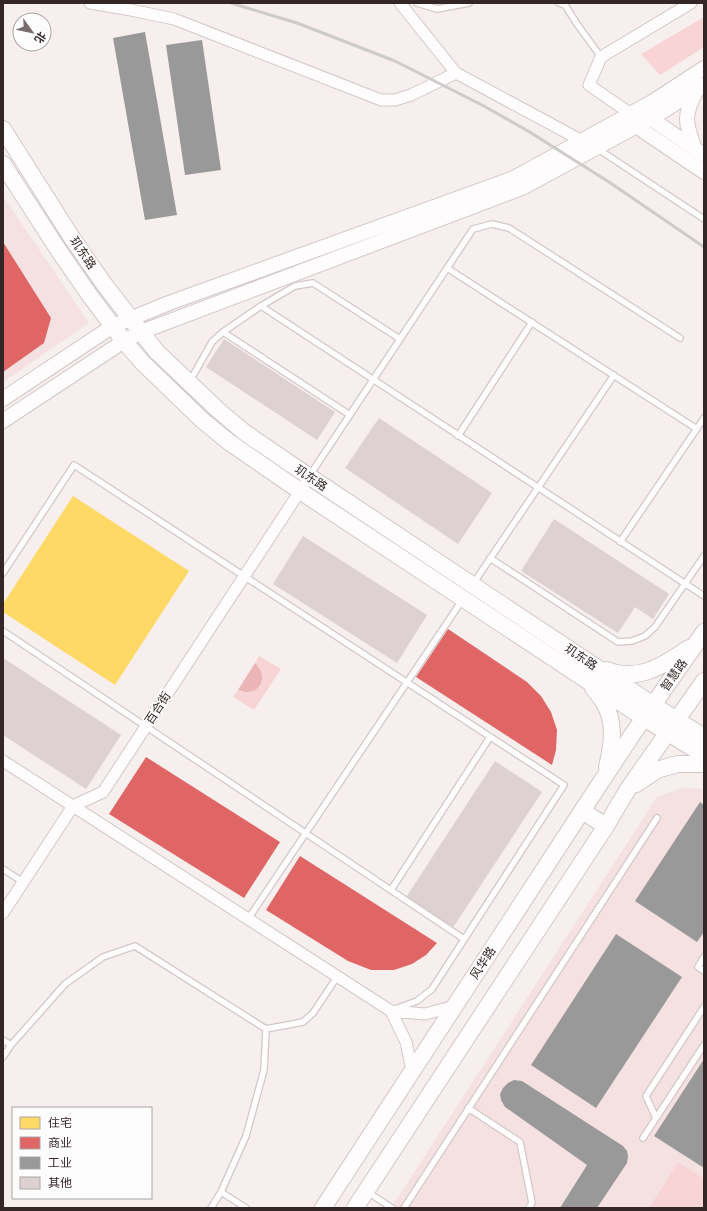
<svg xmlns="http://www.w3.org/2000/svg" width="707" height="1211" viewBox="0 0 707 1211" font-family="'Golos Text','Noto Sans SC',sans-serif">
<rect width="100%" height="100%" fill="#f7eeee"/>
<path fill="#f5e1e2" d="M3,196L89,323L3,382Z
M682,788L704,789V1208H391L657,797Z"/>
<path fill="#f8d4d6" d="M704,17V47L660,75L641,54Z
M259,656L281,669L254,710L233,697L238,690L242,692L259,667L255,663Z
M678,1162L704,1179V1208H649Z"/>
<path fill="#ebb4b7" d="M255,663C271,679 257,698 238,690Z"/>
<path fill="#ffd966" d="M73,496L189,571L115,685L3,612V604Z"/>
<path fill="#e06666" d="M3,242L51,318L44,343L3,372Z
M448,629L527,682L541,696L551,712L557,730L556,750L552,765L416,677Z
M146,757L280,842L244,898L109,814Z
M300,856L437,943L426,955L412,964L394,970H371L348,961L266,910Z"/>
<path fill="#999" d="M145,32L177,215L145,220L113,38Z
M202,40L221,170L185,175L166,45Z
M700,802L704,805V932L697,942L635,901Z
M616,934L682,977L596,1108L531,1065Z
M704,1059V1168L654,1136Z
M514,1080L522,1081L623,1146L627,1151L628,1156L627,1163L597,1208H560L587,1165L505,1107L501,1100L500,1094L503,1088L508,1083Z"/>
<path fill="#ddd1d2" d="M224,339L335,412L317,440L206,367Z
M379,418L492,493L458,544L345,468Z
M554,519L669,594L653,619L635,607L618,633L521,571Z
M303,536L427,615L397,663L273,584Z
M3,658L121,735L86,789L3,735Z
M495,761L542,792L452,929L405,899Z"/>
<g fill="none" stroke-linecap="round" stroke-linejoin="round">
<defs>
<path id="service" d="M417,3L437,9L469,3
M559,3L565,5L577,24L601,57
M598,149L704,219
M447,268L697,429
M261,306L704,596
M223,332L350,415
M190,381L212,342L223,332L261,306L295,286L313,283L400,339
M458,436L532,322
M310,475L473,229L492,224L509,228L680,338
M620,542L704,418
M490,558L618,642L632,641L645,636L655,627L704,556
M3,573L74,465L564,785L432,989L417,1001L395,1009
M473,584L614,375
M3,631L464,939
M3,869L23,882
M391,890L490,737
M248,919L463,599
M704,957L698,967L704,971
M266,1029L303,1022L313,1013L337,977
M3,1040L11,1045
M3,1057L11,1045L65,984L103,957L135,946L266,1029L264,1070L246,1136L221,1192L211,1208
M468,1108L520,1142L532,1203L529,1208
M656,1118L646,1096L704,1007
M643,1138L704,1045
M366,1191L392,1208
M221,1192L246,1208
M404,1208L657,818"/>
<path id="minor" d="M90,3L131,10L174,19L381,100H395L411,95L456,73
M400,3L456,73L588,144
M631,114L589,85L601,57L691,3
M3,761L391,1011L425,1014L455,1006
M3,913L73,806L103,792L304,485
M391,1011L406,1042L412,1071"/>
<path id="tertiary" d="M642,116L650,118L704,155
M633,119L636,126L704,172
M695,149C685,122 683,115 697,90
M3,399L113,326L169,303L514,178L652,102L704,68
M3,421L124,341L141,332L522,188L657,115L704,85"/>
<path id="secondary" d="M3,129L72,238L104,284L141,332L157,352L218,410L244,432L295,467L653,705L704,737
M3,164L57,248L88,293L124,341L142,362L202,420L229,442L300,491L644,718L704,755
M607,670C638,683 664,665 689,648
M593,688C597,693 601,698 604,703C616,723 612,746 607,767
M636,784L657,770L677,764H704
M582,811L606,826
M323,1208L582,811L632,735L704,632
M355,1208L606,826L628,789L704,681"/>
</defs>
<use href="#service" stroke="#d3c8c9" stroke-width="8"/>
<use href="#minor" stroke="#d3c8c9" stroke-width="13"/>
<use href="#tertiary" stroke="#d3c8c9" stroke-width="16"/>
<use href="#secondary" stroke="#d3c8c9" stroke-width="18"/>
<use href="#service" stroke="#fefcfc" stroke-width="5.5"/>
<use href="#minor" stroke="#fefcfc" stroke-width="11"/>
<use href="#tertiary" stroke="#fefcfc" stroke-width="14"/>
<use href="#secondary" stroke="#fefcfc" stroke-width="16"/>
<path stroke="#cecbcb" stroke-width="3" d="M231,3L297,23L395,61L482,105L528,131L609,182L704,247"/>
</g>
<g text-anchor="middle" stroke-width="4" stroke-linejoin="round" paint-order="stroke">
<g font-size="12" fill="#342626" stroke="#fcfcfc">
<text transform="translate(83 253) rotate(56)" y="4">玑东路</text>
<text transform="translate(311 478) rotate(34)" y="4">玑东路</text>
<text transform="translate(581 657) rotate(34)" y="4">玑东路</text>
<text transform="translate(674 675) rotate(-55)" y="4">智慧路</text>
<text transform="translate(158 708) rotate(-57)" y="4">百合街</text>
<text transform="translate(483 963) rotate(-57)" y="4">风华路</text>
</g>
</g>
<rect width="707" height="1211" fill="none" stroke="#342626" stroke-width="8"/>
<rect x="12" y="1107" width="140" height="92" fill="#fcfcfc" stroke="#aca6a6"/>
<rect x="20" y="1117" width="20" height="12" fill="#ffd966" stroke="#aca6a6"/>
<text x="48" y="1127" font-size="12" fill="#342626">住宅</text>
<rect x="20" y="1137" width="20" height="12" fill="#e06666" stroke="#aca6a6"/>
<text x="48" y="1147" font-size="12" fill="#342626">商业</text>
<rect x="20" y="1157" width="20" height="12" fill="#999999" stroke="#aca6a6"/>
<text x="48" y="1167" font-size="12" fill="#342626">工业</text>
<rect x="20" y="1177" width="20" height="12" fill="#ddd1d2" stroke="#aca6a6"/>
<text x="48" y="1187" font-size="12" fill="#342626">其他</text>
<g transform="translate(32 32) rotate(123)"><circle r="19" fill="#fcfcfc" stroke="#aca6a6"/>
<path d="M0-3L7 15L0 10L-7 15Z" fill="#786c6c"/>
<text y="-6" font-size="11" font-weight="bold" text-anchor="middle" fill="#342626">北</text>
</g>
</svg>
